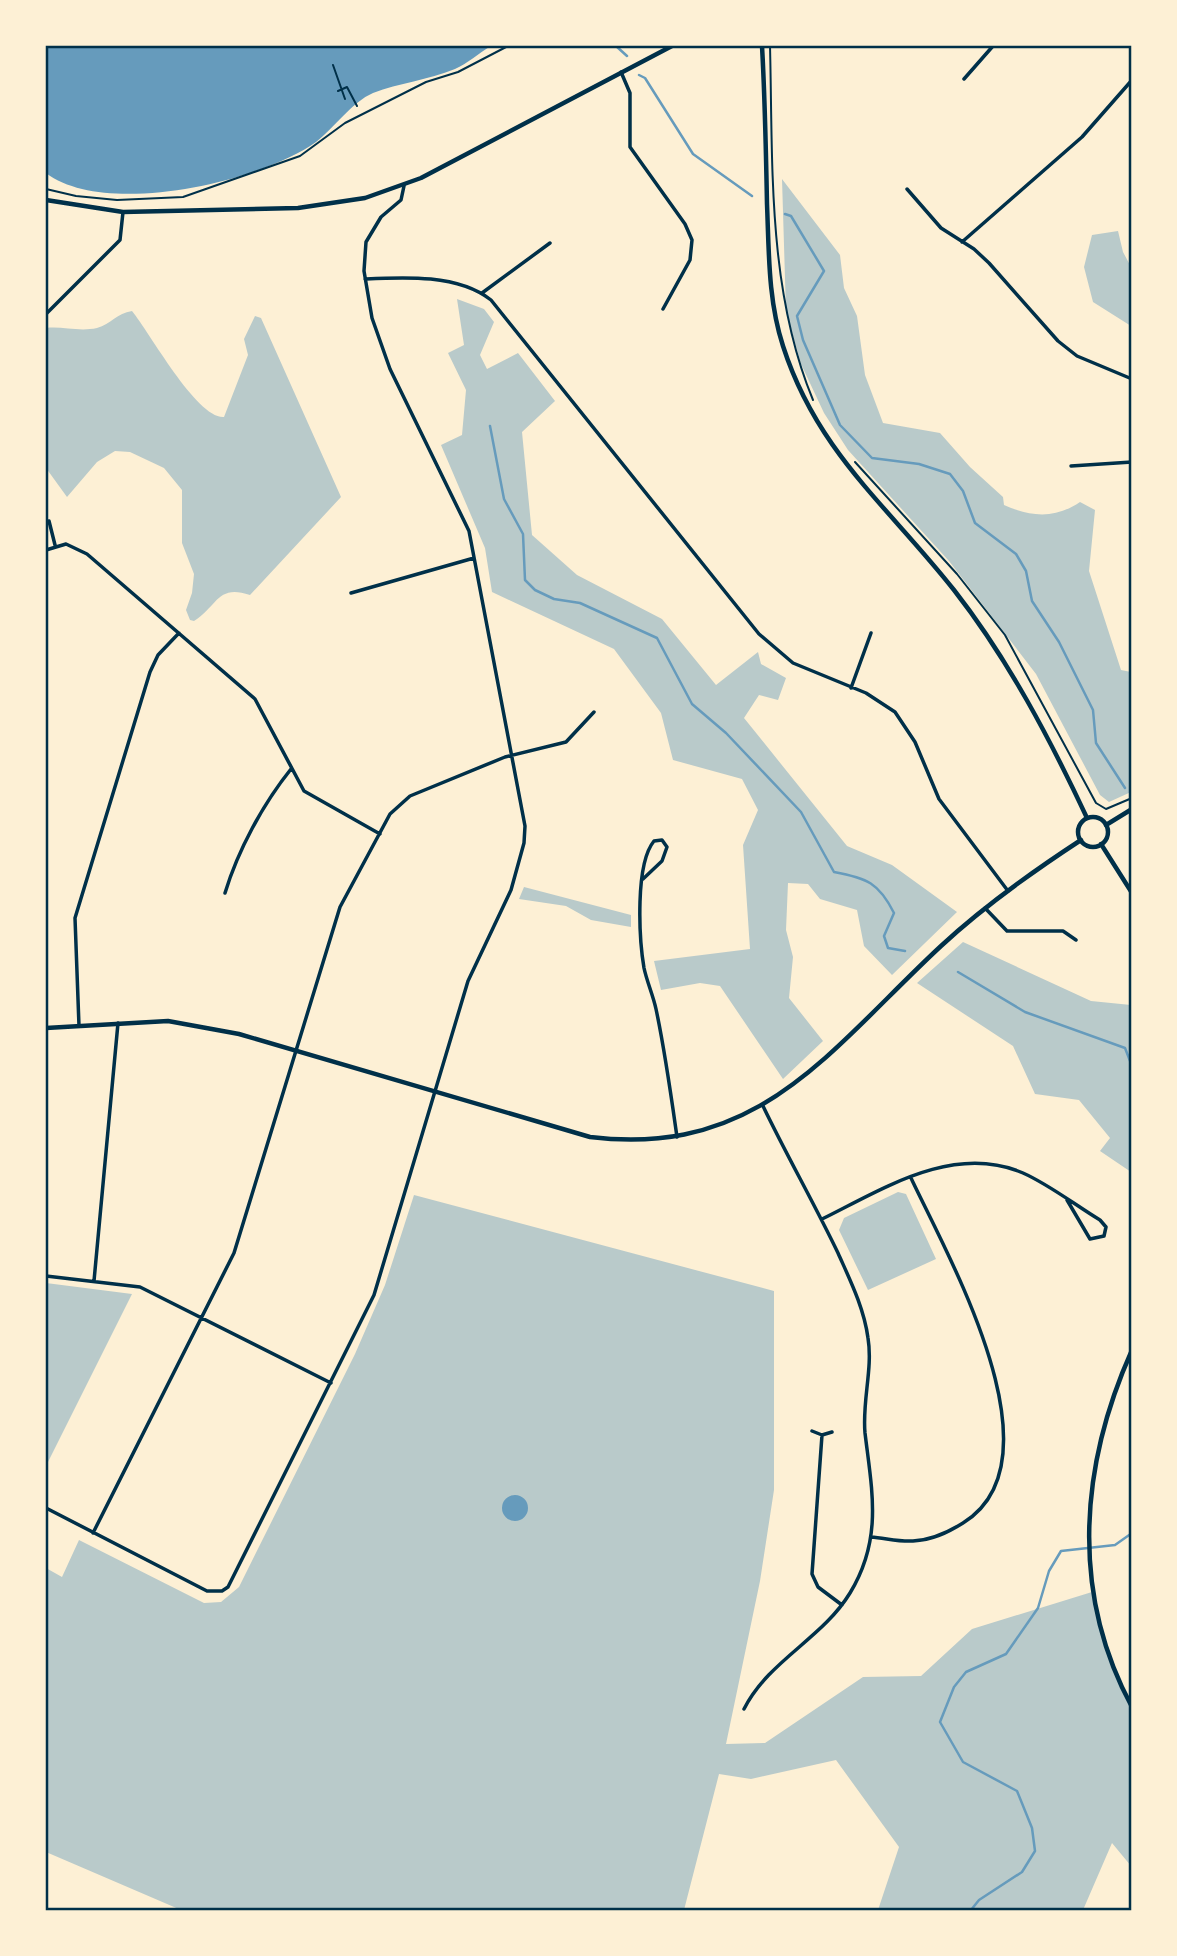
<svg xmlns="http://www.w3.org/2000/svg" width="1177" height="1956" viewBox="0 0 1177 1956" font-family="Montserrat,sans-serif">
<rect width="100%" height="100%" fill="#fdf0d5"/>
<path fill="#b9caca" d="M782,179L840,255L844,288L857,316L865,375L883,423L940,433L970,467L1003,497L1004,505C1031,517 1055,519 1080,502L1095,510L1089,571L1121,670L1131,672V792L1109,802L1100,795L1036,674L949,561L848,450L824,413L801,364L786,311Z
M1118,231L1123,252L1131,267V326L1093,302L1084,267L1092,235Z
M457,299L484,309L494,322L480,355L487,369L518,353L555,401L522,432L532,535L577,575L662,619L716,685L758,652L761,664L786,678L778,700L759,695L744,718L847,846L892,865L957,912L892,975L864,946L857,910L820,899L808,884L788,883L786,930L793,957L789,998L823,1041L783,1079L720,986L700,983L661,990L654,961L750,949L743,845L758,810L742,779L673,760L661,713L614,649L492,592L485,548L441,445L462,435L466,390L448,353L464,345Z
M132,311C150,333 197,419 224,417L248,355L244,339L255,316L261,318L341,497L250,595C217,584 218,606 194,621L190,620L186,610L192,593L194,574L182,543V490L164,468L130,452L115,451L97,462L67,497L46,468V328C62,326 79,332 97,328C111,324 117,313 132,311Z
M524,887L631,915V927L591,920L566,906L519,899Z
M963,942L1091,1001L1131,1005V1172L1100,1151L1110,1138L1079,1100L1035,1094L1013,1046L917,983Z
M898,1192L906,1194L936,1259L868,1290L839,1230L844,1218Z
M414,1195L774,1291V1490L760,1581L726,1744L765,1743L863,1677L921,1676L972,1629L1092,1592L1101,1634L1131,1705V1866L1112,1843L1083,1910H878L899,1847L836,1760L751,1779L719,1774L684,1910H181L46,1852V1568L62,1577L79,1540L204,1603L221,1602L239,1587L355,1354L385,1285Z
M46,1283L132,1294L46,1466Z"/>
<path fill="#669bbc" d="M46,46H491C479,53 467,64 455,69C428,80 399,83 373,93C352,102 334,128 316,142C260,182 105,218 46,173Z
M502 1508a13 13 0 1 1 26 0a13 13 0 1 1-26 0Z"/>
<g fill="none" stroke-linecap="round" stroke-linejoin="round">
<path stroke="#669bbc" stroke-width="2.5" d="M616,46L627,56
M639,75L645,78L693,154L752,196
M785,214L791,216L824,271L797,316L803,340L840,425L872,458L919,464L950,474L963,491L975,523L1016,554L1026,571L1032,601L1059,642L1093,710L1096,743L1125,788
M490,426L504,499L523,534L525,580L535,590L554,599L580,603L657,638L692,704L726,733L801,812L834,872C867,878 879,883 894,913L884,936L888,948L905,951
M958,972L1025,1012L1125,1048L1132,1066
M1132,1083V1098
M971,1910L979,1900L1022,1872L1035,1851L1032,1828L1017,1791L963,1762L940,1722L954,1687L966,1672L1006,1654L1038,1608L1049,1571L1061,1551L1115,1545L1132,1533"/>
<path stroke="#003049" stroke-width="2" d="M770,46C773,164 767,289 813,400
M333,65L345,99
M338,91L347,87L357,106
M46,189L76,196L117,200L183,197L300,156L345,123L426,82L458,72L508,46
M855,462L957,574L1005,635L1096,803L1106,809L1132,798"/>
<path stroke="#003049" stroke-width="3.5" d="M621,72L630,93V147L685,224L692,240L690,260L663,309
M964,79L993,46
M907,189L941,228L974,249L989,263L1058,341L1077,356L1132,379
M962,242L1082,137L1132,80
M365,279C404,277 458,274 491,300L759,634L793,663L866,693L895,712L915,742L939,799L1008,891
M482,293L550,243
M46,314L120,240L123,212
M1071,466L1132,462
M49,521L55,545
M46,550L66,544L87,554L255,699L304,791L380,834
M351,593L474,558
M851,688L871,633
M643,879L662,861L667,847L662,840L654,841C635,864 639,938 644,968C647,982 653,995 656,1009C665,1051 671,1095 677,1137
M225,893C238,850 263,804 291,769
M985,908L1007,931H1063L1076,940
M79,1026L75,918L150,672L158,655L179,633
M822,1219C883,1189 953,1143 1023,1173C1050,1185 1075,1205 1100,1220L1106,1227L1104,1236L1090,1239L1067,1200
M46,1276L140,1287L331,1383
M94,1281L118,1023
M812,1431L822,1435
M832,1432L822,1435L812,1574L818,1587L842,1605
M46,1508L207,1591H222L228,1587L374,1295L468,981L511,890L524,843L525,826L469,531L390,369L372,318L364,271L366,242L381,217L401,200L404,186
M93,1533L234,1253L340,907L390,814L410,796L505,757L566,742L594,712
M871,1537C885,1538 899,1542 913,1541C932,1540 947,1533 963,1523C1065,1460 947,1255 911,1178
M744,1709C769,1660 822,1639 850,1593C883,1539 872,1491 865,1433C862,1401 873,1369 868,1338C864,1308 850,1280 838,1253C814,1203 787,1156 763,1106"/>
<path stroke="#003049" stroke-width="4.5" d="M1106,825L1132,809
M46,1028L168,1021L239,1034L590,1137C760,1158 830,1049 941,946C984,906 1032,872 1081,840"/>
<path stroke="#003049" stroke-width="4.5" d="M762,46C765,98 766,151 767,204C769,252 768,300 783,346C817,452 888,506 954,590C1008,659 1050,739 1087,818
M46,200L123,212L298,208L365,198L421,178L672,46
M1078 832a15 15 0 1 1 30 0a15 15 0 1 1-30 0Z
M1101,844L1132,893
M1132,1350C1080,1466 1070,1592 1132,1707"/>
</g>
<rect width="1177" height="1956" fill="none" stroke="#fdf0d5" stroke-width="94"/>
<rect x="47" y="47" width="1083" height="1862" fill="none" stroke="#003049" stroke-width="2.5"/>
</svg>
